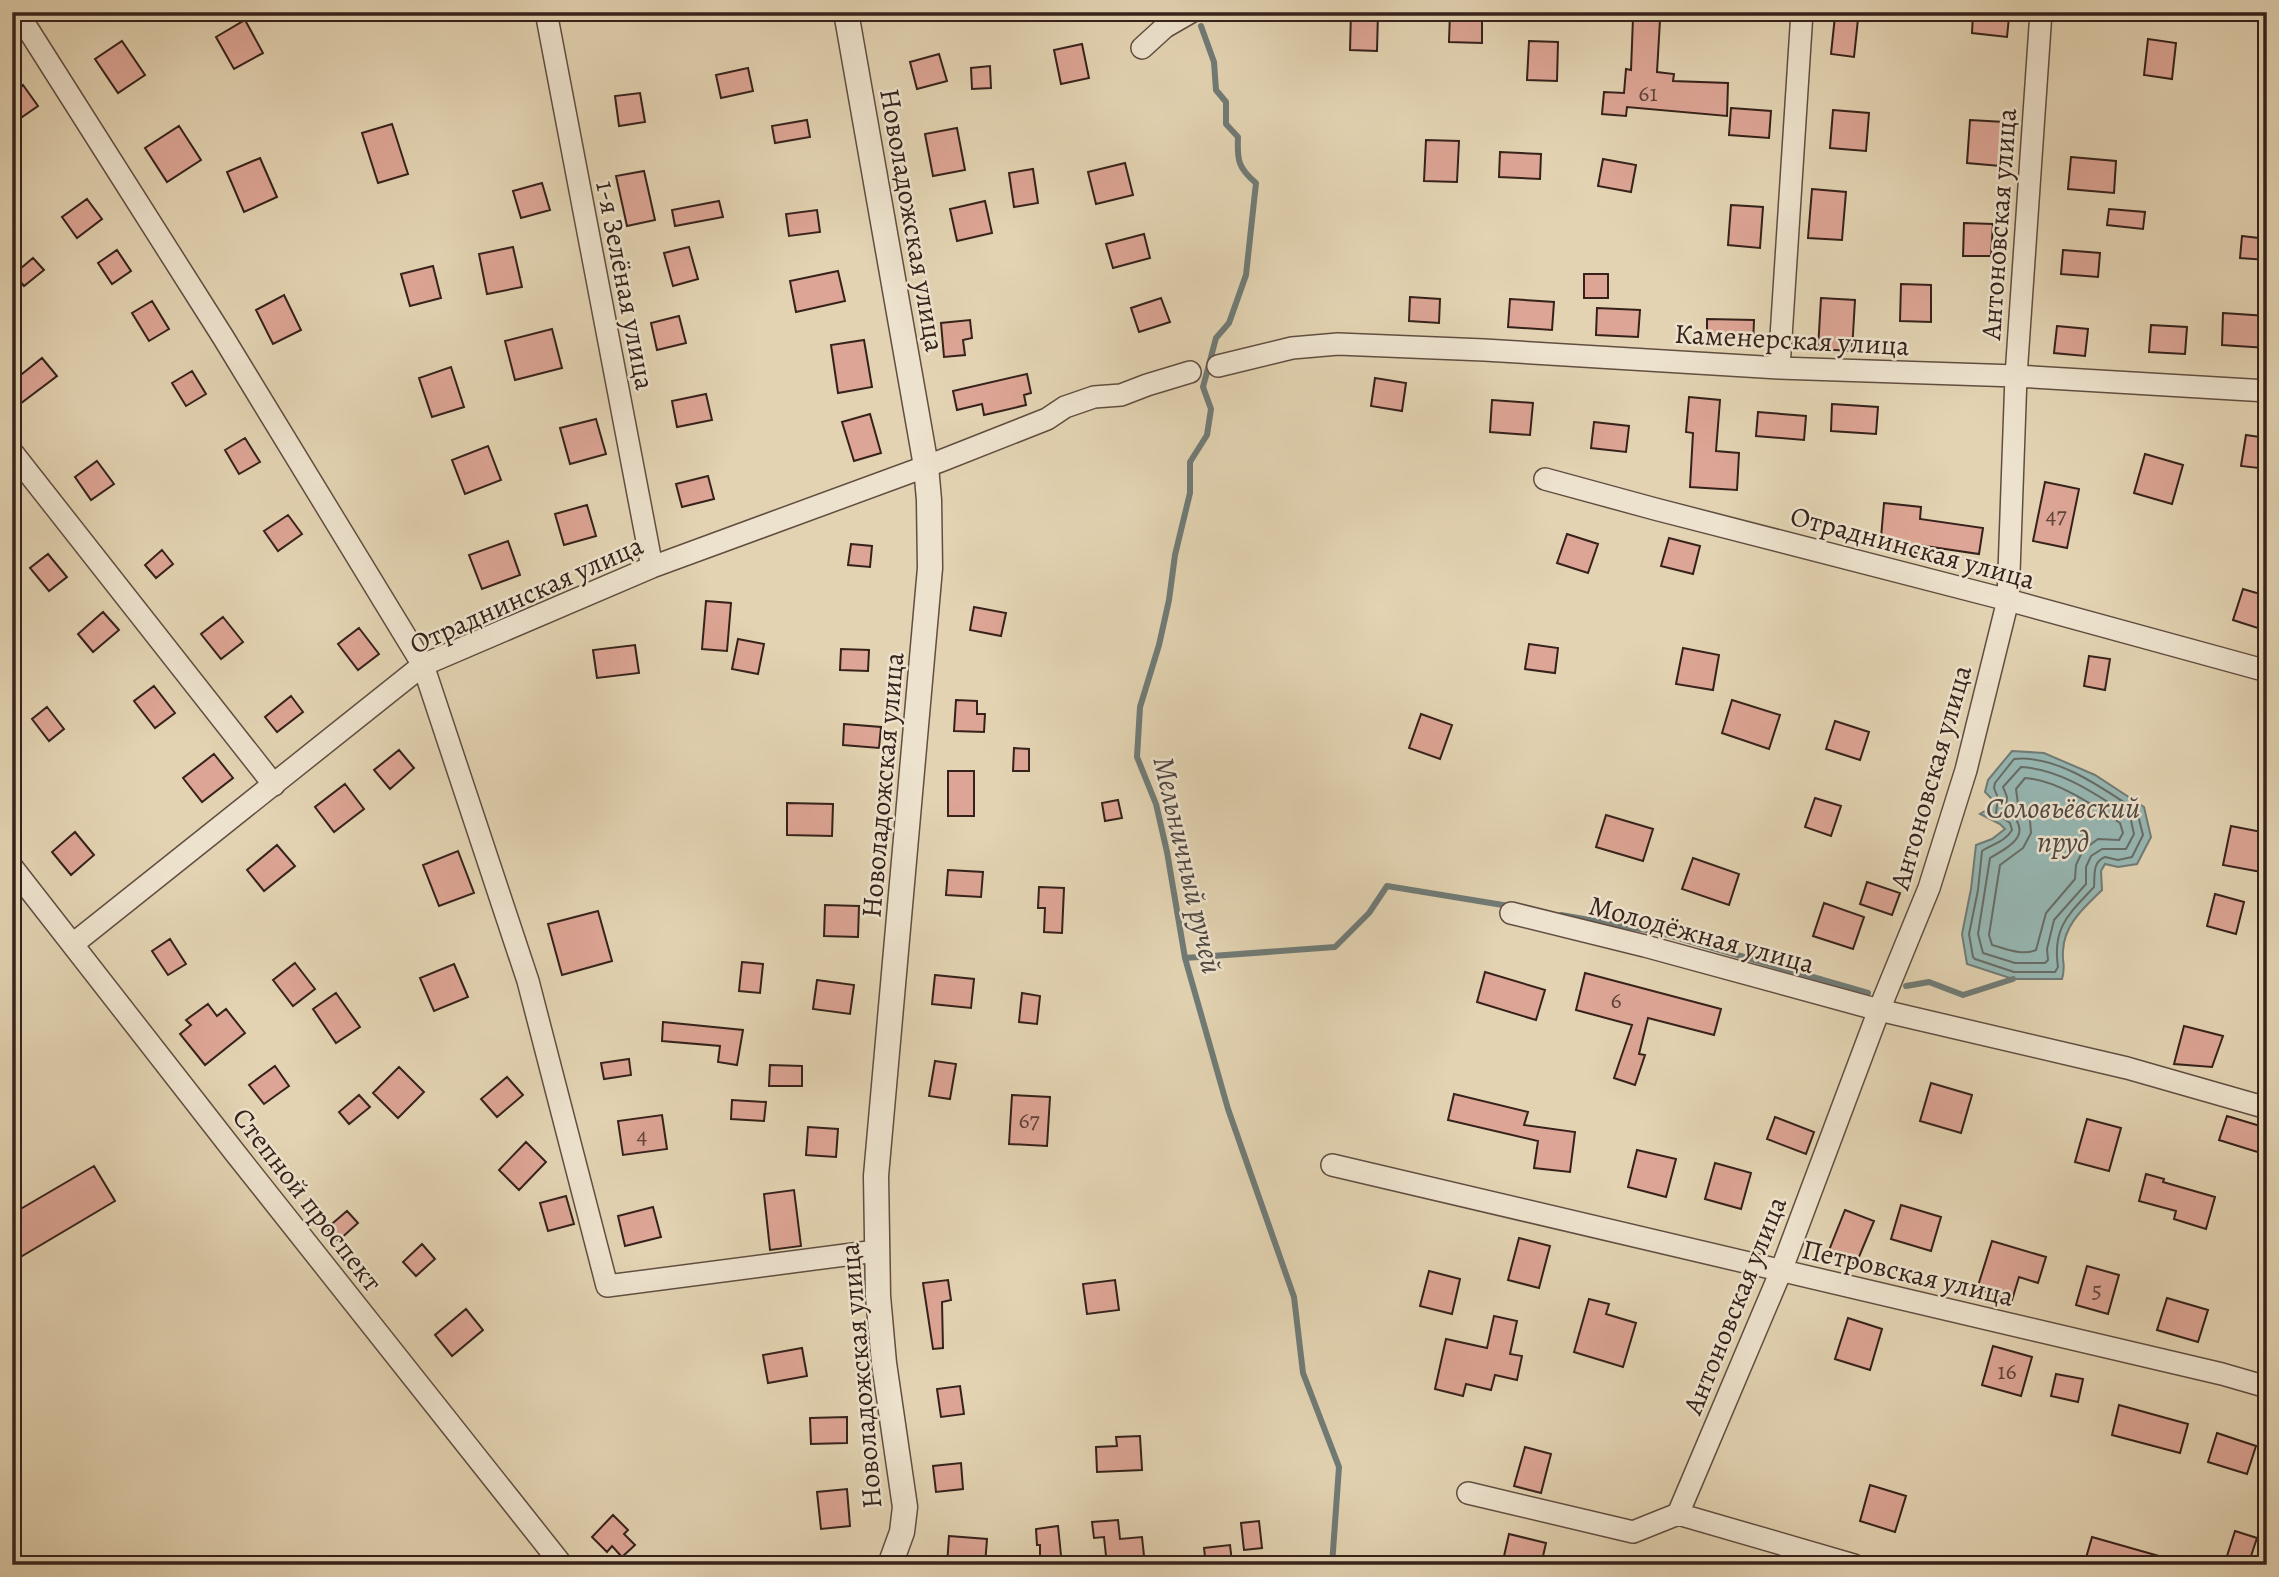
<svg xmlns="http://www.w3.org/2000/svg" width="2279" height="1577" viewBox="0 0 2279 1577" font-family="Alegreya,serif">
<rect width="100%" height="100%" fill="#e3d3b2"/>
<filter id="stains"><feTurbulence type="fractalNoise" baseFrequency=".00286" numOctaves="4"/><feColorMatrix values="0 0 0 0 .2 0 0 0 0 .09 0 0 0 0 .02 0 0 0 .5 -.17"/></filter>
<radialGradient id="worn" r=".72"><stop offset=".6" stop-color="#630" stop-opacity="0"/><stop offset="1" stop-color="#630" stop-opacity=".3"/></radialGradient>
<path fill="#96b7b3" stroke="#707b76" stroke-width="2" d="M2012,751L2044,753L2095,775L2144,807L2151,837L2137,864L2118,867L2105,864L2101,871L2102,890C2084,908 2064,924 2063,951C2062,963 2066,966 2062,979H2013L1967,964L1962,934L1971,889L1976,845L1992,839L2005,829L2000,824L1980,814L1990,808L1991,798L1985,792L1988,780Z"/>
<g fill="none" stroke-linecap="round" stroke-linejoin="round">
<path stroke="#666c67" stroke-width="2" d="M2014,759C2056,754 2104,789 2137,811L2143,835L2132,857L2118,860L2105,857C2092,862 2095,876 2094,887C2069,914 2052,927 2058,967L2055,972H2014L1975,959L1973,957L1969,934L1978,890L1982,851C1992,844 2005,842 2012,830L2010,823L1996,813L1998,798L1994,788L1995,783Z
M2021,767C2061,769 2097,795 2130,816L2134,834L2126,849H2102L2091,856L2086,867V884L2054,920L2047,949L2048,960L2045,963H2015L1983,953L1978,934L1990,858C2014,844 2034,833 2006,808L2007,797L2003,787Z
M2025,778C2057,780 2093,805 2120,823L2123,833L2119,840L2098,839L2083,850L2076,865L2075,879L2046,913L2036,950C2022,956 2007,949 1992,945L1989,935L2000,865L2023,848L2031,833L2030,820L2018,804L2016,789Z"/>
<path stroke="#707b76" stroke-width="6" d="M1201,26L1214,62L1216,90L1226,102V124L1238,137C1237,160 1238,168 1256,183L1246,275L1229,323L1216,338L1203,387L1211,409L1207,435L1190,462V493L1175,555L1169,600L1159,645L1140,707L1137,757L1156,804L1167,852L1185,958L1228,1109L1294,1297L1303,1373L1339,1467L1332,1565
M1561,915L1658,932L1868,993
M1185,958L1335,947L1369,913L1387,886L1509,906
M1906,986L1929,982L1963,995L2013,979"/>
</g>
<path fill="#dda595" stroke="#36221b" stroke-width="2" d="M1351,12H1378L1377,51L1350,50Z
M1450,12H1482V43L1449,42Z
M1973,14L2009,17L2007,37L1972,33Z
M1835,16L1858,19L1854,57L1831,54Z
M1633,18L1660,20L1657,72L1674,74L1673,81L1728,83L1727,116L1627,107L1626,116L1602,114L1604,92L1624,93L1626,69L1631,70Z
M245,20L263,53L234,69L216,37Z
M2148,39L2176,43L2172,79L2144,75Z
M122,41L145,75L118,93L95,59Z
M1529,41L1558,42L1557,81L1527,80Z
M1082,44L1089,78L1061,84L1054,50Z
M939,54L947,81L917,89L910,62Z
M990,66L991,88L972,89L971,68Z
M748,68L753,91L721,98L716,75Z
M23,85L38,106L12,124V93Z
M640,93L645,122L619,126L615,96Z
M1731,108L1771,111L1769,138L1729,135Z
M1833,110L1869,113L1866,151L1830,148Z
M807,120L810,137L775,143L772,126Z
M1970,120L2004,122L2000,166L1967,163Z
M392,124L408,174L378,183L362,133Z
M179,126L201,160L167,182L145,148Z
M957,128L965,170L933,176L925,134Z
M1426,140L1459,141L1457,182L1424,181Z
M1500,152L1541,154L1540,179L1499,177Z
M2071,157L2116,161L2114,193L2068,189Z
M260,158L277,197L244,212L227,172Z
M1603,159L1636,165L1631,192L1598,186Z
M1125,163L1133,195L1096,204L1088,172Z
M1033,169L1038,203L1014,207L1009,173Z
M644,171L655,220L627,226L616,176Z
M542,183L550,210L521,218L513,191Z
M1812,189L1846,192L1842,240L1808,238Z
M87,199L102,219L77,238L62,217Z
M719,201L723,217L675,226L672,210Z
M985,201L992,233L957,241L950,209Z
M1731,205L1763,207L1760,248L1728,245Z
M2109,209L2145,212L2143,229L2107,225Z
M817,210L820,232L789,236L786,214Z
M1964,223L1993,224L1991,256H1963Z
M1144,234L1150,258L1113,268L1106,244Z
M2242,236L2267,239V260L2240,258Z
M513,247L522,287L487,294L479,254Z
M689,247L698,279L673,286L664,253Z
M117,250L131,271L112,284L98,263Z
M2063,250L2100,253L2098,277L2061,274Z
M33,258L44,270L24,286L14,274Z
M433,266L441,298L410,306L401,274Z
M838,271L845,301L796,312L790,281Z
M1584,274H1608V298H1584Z
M1901,284L1931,285V322L1900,321Z
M284,295L301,330L273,344L256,310Z
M1410,297L1440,299L1439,323L1409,321Z
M1161,298L1170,322L1139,332L1131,308Z
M1821,298L1855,300L1852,351L1818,349Z
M1510,299L1554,302L1552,330L1508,327Z
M152,301L169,329L149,341L132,313Z
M1597,308L1640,310L1638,337L1596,335Z
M2223,313L2267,316V348L2222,345Z
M679,316L686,343L657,350L651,323Z
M1707,319L1754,320L1753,345L1707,343Z
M970,320L972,338L963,340L965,355L944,357L941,323Z
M2151,325L2187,327L2185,354L2149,352Z
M2057,326L2088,329L2085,356L2054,353Z
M552,329L562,368L515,380L505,341Z
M864,340L872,387L838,393L831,345Z
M42,358L57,376L12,410V382Z
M451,367L464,407L432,417L419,378Z
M192,371L206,394L186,406L172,383Z
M1027,374L1031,393L1024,395L1026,405L984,415L982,404L957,410L953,391Z
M1375,378L1406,383L1402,411L1371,406Z
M706,394L712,420L677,427L672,401Z
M1689,397L1720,400L1716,451L1739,453L1737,490L1690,487L1693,433L1686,432Z
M1492,400L1533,403L1530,435L1490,432Z
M1832,404L1878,407L1876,434L1831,431Z
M1758,412L1806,416L1804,440L1756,436Z
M870,414L881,453L854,461L842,422Z
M596,419L606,454L570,464L560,428Z
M1594,422L1629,426L1626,452L1591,448Z
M2246,435L2267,438V469L2241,466Z
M245,438L260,462L239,474L225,450Z
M488,446L501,480L465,494L452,460Z
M2145,454L2183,465L2172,504L2134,493Z
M97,461L114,484L91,500L75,477Z
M708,476L714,499L682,507L676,484Z
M2045,482L2079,489L2067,548L2033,541Z
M1884,503L1921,507L1920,519L1983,528L1979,554L1918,545L1917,553L1880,549Z
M587,505L596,536L564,545L555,514Z
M288,515L302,534L278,551L264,531Z
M1567,534L1598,544L1588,573L1557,563Z
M1669,538L1700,546L1693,574L1661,566Z
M508,541L520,575L482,589L469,555Z
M851,544L872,546L870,567L848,565Z
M162,550L173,564L156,578L145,565Z
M48,554L67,577L49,591L30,568Z
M2243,589L2267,596V631L2233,620Z
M706,601L731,603L727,651L702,649Z
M974,607L1006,613L1001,636L970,630Z
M103,612L119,630L93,652L78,634Z
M223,617L243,642L221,659L201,634Z
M359,628L379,654L358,670L338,644Z
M738,639L764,644L758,674L732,669Z
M1529,644L1558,648L1555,673L1525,669Z
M635,645L639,673L597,678L593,650Z
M1683,648L1719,655L1713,690L1676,684Z
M841,649L869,650L868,671L840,670Z
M2089,656L2110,659L2105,690L2084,686Z
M154,686L175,713L155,728L134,701Z
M291,696L303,712L277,732L265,717Z
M956,700L977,701V714H985L984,732L954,731Z
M1732,700L1780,715L1769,749L1722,733Z
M47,707L64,729L49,741L32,719Z
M1421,714L1452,725L1440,759L1409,748Z
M1835,721L1869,732L1860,760L1826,749Z
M844,724L881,727L879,748L843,745Z
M1014,748L1029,749V771H1013Z
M399,750L414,768L390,789L374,770Z
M214,754L233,778L202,802L183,778Z
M948,771H974V816H948Z
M345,784L364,809L334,832L315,807Z
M1815,798L1841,806L1831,836L1805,827Z
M1118,800L1122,818L1105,821L1102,803Z
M787,803L833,804L832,836L787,835Z
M1606,815L1653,829L1643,861L1596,847Z
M2231,826L2267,833V873L2223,865Z
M75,832L94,855L71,875L52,852Z
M277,845L295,866L264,891L247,870Z
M458,851L474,893L439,906L423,865Z
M1693,858L1739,874L1729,905L1682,889Z
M948,870L983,872L981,897L946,895Z
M1867,882L1900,893L1892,915L1860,904Z
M1039,887L1064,888L1062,933L1044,932L1045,908H1038Z
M2215,894L2244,902L2236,934L2207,926Z
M1824,903L1864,917L1853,949L1813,936Z
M825,905L859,906L858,937L824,936Z
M598,911L612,961L562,975L548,924Z
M170,939L186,964L168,975L152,951Z
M742,962L763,964L760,993L739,991Z
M295,963L315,989L293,1006L273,980Z
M454,964L468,997L434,1011L420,978Z
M1485,972L1545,990L1536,1020L1477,1002Z
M1585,973L1721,1009L1714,1035L1648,1018L1639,1054L1645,1055L1635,1085L1614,1078L1632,1025L1576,1010Z
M935,975L974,979L971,1008L932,1004Z
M817,980L854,985L850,1014L813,1009Z
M336,993L360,1027L336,1043L313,1009Z
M1022,993L1040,996L1037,1024L1019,1022Z
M208,1004L217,1016L226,1009L245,1033L205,1065L180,1034L191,1025L186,1020Z
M663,1022L743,1030L737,1065L718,1062L720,1046L662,1041Z
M2184,1026L2223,1036L2212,1067L2174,1064Z
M629,1059L631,1075L604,1079L601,1063Z
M935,1061L956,1064L950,1099L929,1096Z
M770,1065L802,1066V1086H769Z
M275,1066L289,1086L264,1104L249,1085Z
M399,1067L424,1092L398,1118L373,1093Z
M507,1077L523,1095L497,1117L481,1099Z
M1931,1083L1972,1095L1961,1133L1920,1121Z
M1454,1094L1528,1112L1524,1125L1575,1132L1570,1172L1534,1168L1538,1141L1448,1120Z
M359,1095L370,1107L349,1124L339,1112Z
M1012,1095L1050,1097L1047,1146L1009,1144Z
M732,1100L766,1102L764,1121L731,1119Z
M662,1115L667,1149L623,1155L618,1121Z
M2227,1116L2267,1128V1155L2219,1140Z
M1775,1117L1814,1132L1806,1154L1767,1139Z
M2087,1119L2121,1128L2109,1171L2075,1162Z
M808,1127L838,1129L836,1157L806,1155Z
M526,1142L546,1162L519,1190L499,1170Z
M1637,1150L1676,1159L1666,1197L1628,1187Z
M1715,1163L1751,1173L1741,1209L1705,1199Z
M94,1166L115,1201L12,1262V1214Z
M2146,1174L2164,1179L2163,1182L2215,1197L2206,1229L2174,1219L2176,1211L2139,1201Z
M794,1190L801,1246L770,1250L764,1194Z
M566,1196L574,1224L548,1231L540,1203Z
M1901,1205L1941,1217L1931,1251L1891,1239Z
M653,1207L661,1237L625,1246L618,1216Z
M1845,1210L1874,1221L1856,1264L1828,1253Z
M347,1211L358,1223L338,1241L327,1228Z
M1519,1238L1550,1246L1539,1288L1508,1280Z
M1992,1241L2046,1257L2038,1283L2019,1277L2012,1300L1977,1289Z
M422,1244L435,1259L416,1276L403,1262Z
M2087,1266L2119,1275L2108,1314L2076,1305Z
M1429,1271L1460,1279L1452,1314L1420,1306Z
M948,1280L951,1300L942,1302L943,1348L933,1349L923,1283Z
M1115,1280L1119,1310L1087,1314L1083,1284Z
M2167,1298L2208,1310L2198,1342L2157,1330Z
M1589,1299L1609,1304L1606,1314L1636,1323L1623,1367L1574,1352Z
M466,1309L483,1330L452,1356L435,1335Z
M1494,1316L1517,1321L1510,1354L1522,1356L1517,1380L1495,1375L1491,1390L1466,1384L1463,1396L1435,1389L1446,1339L1487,1348Z
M1848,1318L1882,1329L1870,1370L1835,1359Z
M1993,1346L2032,1357L2021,1396L1982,1385Z
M802,1348L807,1376L768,1383L763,1355Z
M2056,1374L2083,1379L2078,1402L2051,1396Z
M960,1386L964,1414L941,1417L937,1389Z
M2119,1405L2188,1424L2180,1453L2112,1435Z
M847,1417V1443L811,1444L810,1418Z
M2217,1433L2256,1446L2247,1474L2208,1462Z
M1140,1436L1142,1470L1097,1472L1096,1447L1117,1446L1116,1437Z
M1525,1447L1551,1454L1541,1493L1514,1486Z
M961,1463L963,1489L936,1492L933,1466Z
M1870,1485L1906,1496L1895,1532L1860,1521Z
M847,1489L850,1526L821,1529L817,1492Z
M613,1515L628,1530L624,1534L635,1545L622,1557L612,1546L607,1552L592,1537Z
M1118,1520L1120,1539L1142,1537L1145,1565H1107L1104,1537L1094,1538L1092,1522Z
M1259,1521L1262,1548L1244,1550L1241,1523Z
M1058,1526L1062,1565H1040V1545H1037L1036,1529Z
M2235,1531L2257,1538L2249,1562L2227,1556Z
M1509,1534L1546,1543L1541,1565H1502Z
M949,1536L987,1539L985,1565H947Z
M2092,1537L2173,1560L2172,1565H2084Z
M1230,1545L1232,1562L1206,1565L1204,1548Z"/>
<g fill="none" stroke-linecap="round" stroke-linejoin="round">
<defs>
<path id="minor" d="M17,12L223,337L423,665L528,981L607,1286L876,1251
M546,12L652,567
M1142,48L1165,27L1191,12
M1218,366L1292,348L1338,344L1484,350L1779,368L2016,376L2267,391
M1779,368L1802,12
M12,452L274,785
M1545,479L1655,509L2008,600L2267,671
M12,867L236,1154L562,1565
M1511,913L1645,946L1879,1010L2127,1068L2267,1108
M73,944L423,665L652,567L938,462L1047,419L1065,407L1094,397L1121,395L1147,385L1190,372
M1332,1165L2222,1374L2267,1387
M1468,1493L1633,1532L1678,1514L1854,1565
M1678,1514L1781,1271L1879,1010L1929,888L1966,770L2008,600L2016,376L2041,12"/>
<path id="tertiary" d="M846,12L926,466L929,500L930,568L876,1176L878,1296L884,1363L905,1507L902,1532L890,1565"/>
</defs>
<use href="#minor" stroke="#614e41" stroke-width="24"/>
<use href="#tertiary" stroke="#614e41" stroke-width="27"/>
<use href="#minor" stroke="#ede2cd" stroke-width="21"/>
<use href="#tertiary" stroke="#ede2cd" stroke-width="24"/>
</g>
<g text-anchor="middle" stroke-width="5" stroke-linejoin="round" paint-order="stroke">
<g font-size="24" fill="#60433a">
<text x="1648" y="101">61</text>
<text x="2056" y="523">47</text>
<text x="1616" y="1008">6</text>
<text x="1029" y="1128">67</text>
<text x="642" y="1143">4</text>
<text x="2097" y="1298">5</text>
<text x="2007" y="1379">16</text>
</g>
<g font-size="28" fill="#36221b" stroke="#ede2cd">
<text transform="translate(913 220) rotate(80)" y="10">Новоладожская улица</text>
<text transform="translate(1998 224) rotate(-86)" y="10">Антоновская улица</text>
<text transform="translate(626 285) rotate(79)" y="10">1-я Зелёная улица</text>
<text transform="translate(1792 339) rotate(3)" y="10">Каменерская улица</text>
<text transform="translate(1913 547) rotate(15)" y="10">Отраднинская улица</text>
<text transform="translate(526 594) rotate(-24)" y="10">Отраднинская улица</text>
<text transform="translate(1930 777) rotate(-74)" y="10">Антоновская улица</text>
<text transform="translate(882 785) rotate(-85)" y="10">Новоладожская улица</text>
<text transform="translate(1702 934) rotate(15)" y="10">Молодёжная улица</text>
<text transform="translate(308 1199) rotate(52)" y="10">Степной проспект</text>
<text transform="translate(1908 1272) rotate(13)" y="10">Петровская улица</text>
<text transform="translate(1734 1305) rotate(-68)" y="10">Антоновская улица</text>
<text transform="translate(860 1376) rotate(-95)" y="10">Новоладожская улица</text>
</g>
<g font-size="30" font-style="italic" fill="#4e4741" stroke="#ede2cd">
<text x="2063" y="818">Соловьёвский<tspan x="2063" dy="34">пруд</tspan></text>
<text transform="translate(1188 865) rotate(77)" y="10">Мельничный ручей</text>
</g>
</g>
<rect width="2279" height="1577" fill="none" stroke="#e3d3b2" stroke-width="42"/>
<rect x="14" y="14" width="2251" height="1549" fill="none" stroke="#36221b" stroke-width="3.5"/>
<rect x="21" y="21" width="2237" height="1535" fill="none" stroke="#36221b" stroke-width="2"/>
<rect width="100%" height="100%" filter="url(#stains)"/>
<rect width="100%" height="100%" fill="url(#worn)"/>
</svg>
